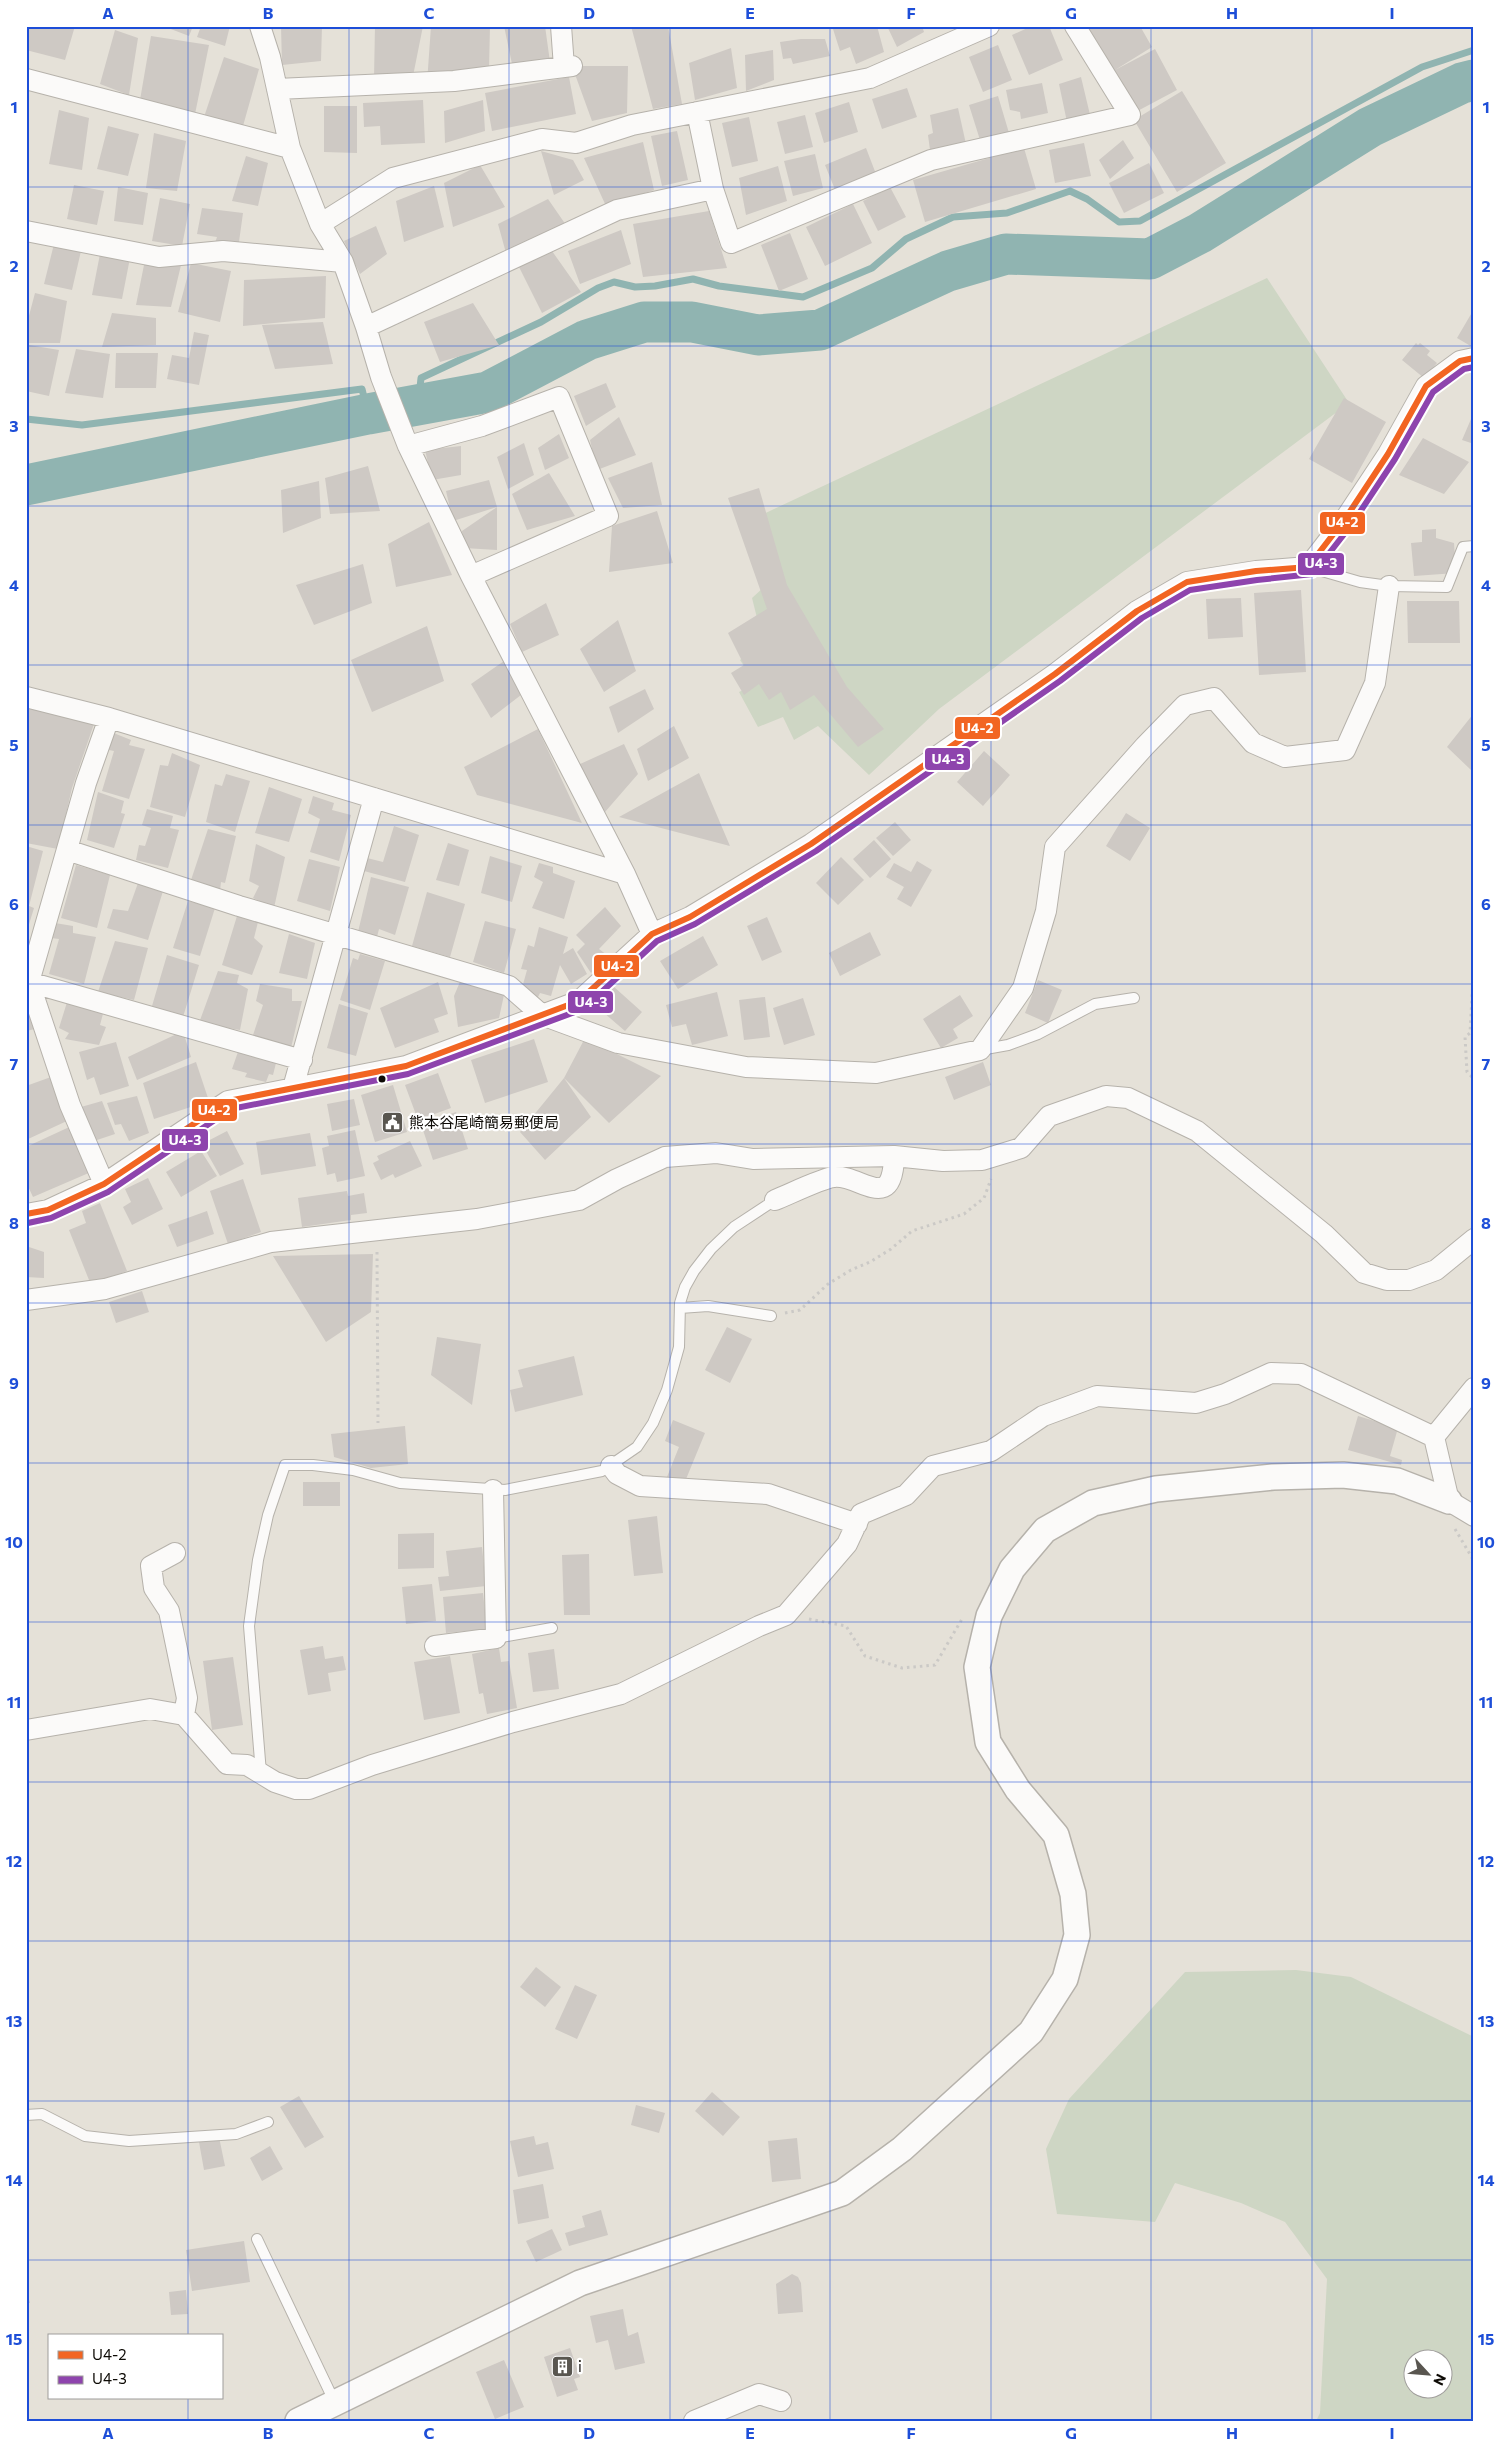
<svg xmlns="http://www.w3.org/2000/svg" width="1500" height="2447" viewBox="0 0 1500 2447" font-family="Commissioner,'Noto Sans JP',sans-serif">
<rect width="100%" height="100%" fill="#e5e1d8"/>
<path fill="#ced6c4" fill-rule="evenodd" d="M1267,278L1349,403L939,709L869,775L818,726L794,740L783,717L758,727L739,692L756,684L740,660L763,642L752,598L764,587L742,524Z
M1296,1970L1351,1977L1474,2037V2421H1316L1320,2413L1327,2279L1285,2222L1241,2203L1175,2183L1155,2222L1057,2214L1046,2149L1069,2099L1185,1972ZM1412,2360H1442V2390H1412Z"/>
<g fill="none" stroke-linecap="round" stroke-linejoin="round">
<path stroke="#90b4b1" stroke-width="7" d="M418,406L421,378L541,322L598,288L614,282L635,287L655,286L693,279L719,286L803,297L872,268L906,239L953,217L1007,213L1070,191L1087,199L1119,222L1140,221L1422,67L1474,50
M26,419L82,425L362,389L368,414"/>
<path stroke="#90b4b1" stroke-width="41" d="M26,485L368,414L488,392L587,340L644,322H692L758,335L820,330L948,271L1006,254L1150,259L1200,233L1370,127L1462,83L1474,80"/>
</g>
<path fill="#cec9c4" d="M26,26H75L65,60L26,50Z
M163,26H193L189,36Z
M201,26H230L225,46L197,37Z
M281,26H322L321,61L282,65Z
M375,26H423L413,76L374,78Z
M431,26H490L489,69L427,83Z
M504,26H545L550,62L512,64Z
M631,26H668L682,104L653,109Z
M840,26H877L884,52L856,64L850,47L840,51L833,29Z
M887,26H922L924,32L897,47Z
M1032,26H1049L1063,60L1029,75L1012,35Z
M1084,26H1140L1152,47L1115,70L1155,49L1177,90L1130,115Z
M115,30L138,38L129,95L100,84Z
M151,36L209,45L194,119L140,100Z
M801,39H825L830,56L793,64L791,58L783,59L780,42Z
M998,45L1012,80L983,92L969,57Z
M731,48L737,88L695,100L689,63Z
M773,50L774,80L746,91L745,55Z
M224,57L259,69L243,126L204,117Z
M572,66H628L627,113L592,121Z
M569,77L576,114L492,131L485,93Z
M1081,77L1091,119L1067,122L1059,84Z
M1042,83L1048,113L1021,119L1020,112L1010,110L1006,90Z
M907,88L917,117L882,129L872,99Z
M1182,91L1226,163L1177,192L1134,120Z
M998,96L1009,133L980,140L969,105Z
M423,100L425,143L381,145L380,126L364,127L363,103Z
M483,100L485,131L445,143L444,111Z
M849,102L858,132L824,143L815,113Z
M324,106H357V153L324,152Z
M958,108L966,144L930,150L928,135L933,133L930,115Z
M59,110L89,118L82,170L49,164Z
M805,115L813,147L785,154L777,122Z
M749,117L758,161L732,167L722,123Z
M108,126L139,134L128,176L97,169Z
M677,131L688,180L662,186L651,136Z
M154,133L186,141L177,191L146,188Z
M1123,140L1134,158L1110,179L1099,160Z
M643,142L654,190L606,206L584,158Z
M1084,143L1091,176L1055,183L1049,150Z
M866,148L876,174L836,192L825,165Z
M1024,148L1036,189L925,222L913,180Z
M541,151L573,160L584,180L554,195Z
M815,154L823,188L793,196L784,161Z
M246,156L268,163L258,206L232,201Z
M1149,163L1164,193L1124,213L1109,183Z
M480,165L505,207L453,227L444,183Z
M778,166L787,201L746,215L739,178Z
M74,185L104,191L97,225L67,219Z
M434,186L444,227L404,242L396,201Z
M118,187L148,193L143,225L114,221Z
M890,187L906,217L878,231L863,201Z
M160,198L190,204L182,246L152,241Z
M548,199L566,225L506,253L498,224Z
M853,204L872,243L825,266L806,227Z
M202,208L243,213L238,249L214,246L217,237L197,234Z
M709,211L727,268L643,277L633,224Z
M376,226L387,254L360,274L344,241Z
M621,230L631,264L580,284L568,251Z
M790,233L808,279L779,291L761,245Z
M54,244L81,251L72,290L44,284Z
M552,251L581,292L542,313L519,267Z
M100,254L130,258L122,299L92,295Z
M146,255L182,261L171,307L136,305Z
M191,263L231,271L220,322L178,312Z
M326,276L325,318L243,326L244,280Z
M35,293L67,301L60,343H26V327Z
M473,303L499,345L440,362L424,322Z
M1474,309V348L1457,338Z
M112,313L156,318V345L102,347Z
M323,322L333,364L275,369L262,325Z
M194,332L209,335L199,385L167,379L172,355L189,358Z
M1416,343L1418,345L1420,343L1430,351L1427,355L1437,363L1424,378L1402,360Z
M29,345L59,350L49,396L26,391V358Z
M76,349L110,354L103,398L65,393Z
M116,353H158L156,388H115Z
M606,383L616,407L586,426L574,396Z
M1344,398L1386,422L1352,483L1309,459Z
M1474,412V444L1462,440Z
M619,417L636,455L597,470L590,440Z
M559,434L569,458L545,470L538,448Z
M1423,438L1469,462L1444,494L1399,475Z
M524,443L534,475L508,489L497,457Z
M461,446V475L432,480L425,450Z
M652,462L662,505L623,508L608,478Z
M368,466L380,511L330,514L325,478Z
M549,473L575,516L527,530L512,494Z
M489,480L497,507V550L464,548L462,531L497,507L453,521L446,491Z
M319,481L321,518L283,533L281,490Z
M759,488L787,585L847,687L884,729L858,747L814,695L790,710L781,692L769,700L759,684L744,695L731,673L744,665L728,633L767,609L728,498Z
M657,511L673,563L609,572L612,526Z
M429,522L452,575L396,587L388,544Z
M1436,529V538L1454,543L1456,573L1414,576L1411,543L1422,542V530Z
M363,564L372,603L314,625L296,585Z
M1301,590L1306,672L1259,675L1254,593Z
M1241,598L1243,637L1208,639L1206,599Z
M1407,601H1459L1460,643H1408Z
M546,603L559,635L522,652L510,624Z
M618,620L636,671L604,692L580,649Z
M427,626L444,681L372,712L351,660Z
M504,661L521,695L491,718L471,684Z
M645,689L654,709L618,733L609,707Z
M26,705L95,721L72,788L58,849L26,843Z
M1474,713V767L1471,770L1447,747Z
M674,726L689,758L648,781L637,749Z
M538,729L582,823L477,795L464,767Z
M111,732L131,740L129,745L145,749L129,799L102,791L114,751L104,749Z
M624,744L638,774L605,812L578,765Z
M984,751L1010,775L983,806L957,782Z
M172,753L200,765L185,817L150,807L160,765L168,766Z
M699,773L730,846L619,817Z
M226,774L250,781L235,832L206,822L215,784L222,786Z
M269,787L302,799L289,842L255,833Z
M98,792L124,801L121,813L125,814L114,848L87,840Z
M313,796L334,803L332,810L351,815L339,861L310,852L320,819L308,813Z
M147,809L173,816L170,828L179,830L168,868L136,860L139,845L145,846L151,828L142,825Z
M1126,813L1150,828L1130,861L1106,846Z
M895,822L911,840L893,856L876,838Z
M394,826L419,835L405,882L364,871L367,858L383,862Z
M208,829L236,836L225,883L221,882L220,891L190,883Z
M874,840L891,859L870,878L853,859Z
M448,843L469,850L459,886L436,880Z
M256,844L285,857L274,908L253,898L259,886L249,881Z
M26,846L43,851L29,906L34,908L27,931Z
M490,856L522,866L512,902L481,893Z
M841,857L864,880L838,905L816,883Z
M309,859L340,867L330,911L297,901Z
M917,861L932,870L911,907L897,899L904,887L886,877L894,863L911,872Z
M539,863L553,867V873L575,881L564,919L532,908L543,882L534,877Z
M76,865L110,875L97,928L61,918Z
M371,877L409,887L395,935L379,929L377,937L358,932Z
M138,883L163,891L148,940L107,928L113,909L128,911Z
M427,892L465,904L450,957L412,946Z
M188,901L215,908L200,956L173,948Z
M605,907L621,926L599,949L607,955L591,973L577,952L585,944L576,935Z
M237,916L258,922L254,938L263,946L252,975L222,965Z
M767,917L782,952L762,961L747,926Z
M485,921L516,929L504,973L473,962Z
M55,923L73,926V933L96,937L84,984L49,974L59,939L51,938Z
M539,927L568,937L563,954L573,948L587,974L571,984L560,965L551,996L540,993L537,999L522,988L527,970L521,969L528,945L534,947Z
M870,932L881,955L840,976L829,953Z
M289,934L315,943L307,979L279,973Z
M703,936L718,965L678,989L660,961Z
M115,941L148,948L134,1000L98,992Z
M360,954L385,961L370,1010L340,1000L353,958L358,960Z
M167,955L199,965L183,1017L152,1006Z
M218,971L239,975L237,983L248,989L240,1030L199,1023Z
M462,977L504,995L499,1018L458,1027L454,996Z
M1038,980L1062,990L1048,1023L1025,1013Z
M438,982L448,1014L434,1019L439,1032L395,1048L380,1008Z
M260,984L292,989V1001H302L291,1048L252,1038L263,1005L256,1001Z
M613,986L642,1012L625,1031L596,1006Z
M717,992L728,1036L692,1045L686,1024L672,1027L666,1005Z
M960,995L973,1016L953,1029L958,1038L941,1048L923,1019Z
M765,997L770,1037L744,1040L739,1000Z
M803,998L815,1035L784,1045L773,1008Z
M68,999L104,1010L100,1025L106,1027L99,1045L65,1039L69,1033L59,1028Z
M339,1004L368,1013L356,1056L327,1048Z
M26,1007L35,1029L26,1031Z
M183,1031L191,1057L137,1080L128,1057Z
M585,1038L661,1076L609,1123L564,1078L591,1117L545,1160L520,1132L564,1078Z
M534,1039L548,1082L485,1103L471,1060Z
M116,1042L129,1086L100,1095L94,1077L87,1080L79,1052Z
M239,1049L276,1063L273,1075L269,1074L266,1082L245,1077L247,1073L232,1069Z
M196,1062L209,1101L154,1119L143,1083Z
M983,1062L991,1085L954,1100L945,1077Z
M438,1073L451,1108L418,1120L405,1085Z
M51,1077L69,1120L26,1140V1086Z
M393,1085L407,1132L375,1142L361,1095Z
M137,1096L149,1133L129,1141L121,1124L115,1125L107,1103Z
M354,1099L360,1125L332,1131L327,1104Z
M102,1101L115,1134L94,1141L81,1107Z
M456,1112L468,1149L433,1160L421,1124Z
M78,1123L91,1172L33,1197L26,1182V1147Z
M355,1130L365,1176L337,1182L335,1173L327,1175L322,1148L329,1146L327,1136Z
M227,1131L244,1164L220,1176L202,1144Z
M310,1133L316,1166L261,1175L256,1142Z
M410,1141L422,1166L395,1178L393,1174L381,1180L373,1163L379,1160L377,1156Z
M201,1151L217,1176L181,1197L166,1172Z
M148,1178L163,1209L132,1225L123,1207L131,1202L125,1189Z
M243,1179L261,1232L228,1244L210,1191Z
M347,1191L348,1196L364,1193L367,1213L351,1215V1220L302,1227L298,1198Z
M100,1203L127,1271L91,1285L69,1230L86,1223L82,1211Z
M207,1211L214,1234L177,1247L168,1225Z
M26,1246L44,1252V1278L26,1277Z
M373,1254L371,1312L326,1342L273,1256Z
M142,1291L149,1312L116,1323L109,1302Z
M727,1327L752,1339L730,1383L705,1370Z
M437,1337L481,1344L472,1405L431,1375Z
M574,1356L583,1395L515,1412L510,1390L523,1387L518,1370Z
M1358,1416L1398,1428L1390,1456L1402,1460L1401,1465L1348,1450Z
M673,1420L705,1433L684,1484L667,1477L679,1447L665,1441Z
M405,1426L408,1464L371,1468L334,1457L331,1434Z
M303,1482H340V1506H303Z
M657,1516L663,1573L634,1576L628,1520Z
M434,1533V1568L398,1569V1534Z
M482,1547L486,1586L440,1591L438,1577L449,1576L446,1551Z
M589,1554L590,1615H564L562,1555Z
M432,1584L436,1621L406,1624L402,1587Z
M483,1593L487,1629L446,1633L443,1597Z
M323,1646L325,1659L343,1656L346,1670L328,1673L331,1691L308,1695L300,1650Z
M499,1648L501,1662L509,1661L517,1708L487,1714L483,1693L479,1694L472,1654Z
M554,1649L559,1689L533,1692L528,1653Z
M450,1656L460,1713L424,1720L414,1662Z
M233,1657L243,1725L212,1730L203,1661Z
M536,1967L561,1987L545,2007L520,1987Z
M575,1985L597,1995L577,2039L555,2029Z
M712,2092L740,2117L723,2136L695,2111Z
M299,2096L324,2137L305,2148L280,2107Z
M636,2105L665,2113L659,2133L631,2125Z
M534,2136L536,2145L548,2142L554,2169L518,2177L510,2141Z
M219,2137L225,2166L204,2170L199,2142Z
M797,2138L801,2179L772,2182L768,2141Z
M270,2146L283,2169L262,2181L250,2158Z
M543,2184L549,2218L518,2224L513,2190Z
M601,2210L608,2235L569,2246L565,2233L585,2227L582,2216Z
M552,2229L562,2250L536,2262L526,2241Z
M244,2241L250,2282L192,2291L186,2250Z
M792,2274L798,2277L801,2283L803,2312L778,2314L776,2284Z
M26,2288L30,2303H26Z
M186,2290L188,2314L171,2315L169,2292Z
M623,2309L628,2336L638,2332L645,2363L615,2370L608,2340L596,2343L590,2316Z
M570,2348L580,2377L574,2379L578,2390L557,2397L544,2357Z
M504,2360L524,2407L495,2419L476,2372Z"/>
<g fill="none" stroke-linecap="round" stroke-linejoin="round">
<defs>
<path id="service" d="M1308,567L1360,582L1389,586L1447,587L1463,547L1474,546
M980,1050L1008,1045L1038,1034L1095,1004L1134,998
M680,1308L708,1306L771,1316
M496,1638L552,1628
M261,1773L249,1626L258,1560L268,1515L285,1465H313L353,1470L400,1483L505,1490L602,1471L637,1447L653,1423L667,1390L679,1347L680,1303L685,1287L694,1271L711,1249L734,1227L775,1200
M26,2115L42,2114L85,2136L129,2141L236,2134L268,2122
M257,2239L335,2403"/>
<path id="minor" d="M260,26L270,57L290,148L320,224L343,262L366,327L381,377L408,446L471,576L625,874L652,934
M561,26L564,67
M26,79L290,148
M277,89L454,81L572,66
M697,112L713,189L731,243L931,160L1130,115L1075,26
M320,224L393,178L542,139L576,143L632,125L870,78L989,26
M26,231L159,257L223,251L343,262
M366,327L617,210L713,189
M408,446L482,426L559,397L608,516L471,576
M26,697L109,718L625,874
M67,850L239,906L509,986L542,1015L618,1043L746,1067L876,1073L980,1050L1023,988L1046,911L1055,847L1145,746L1185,705L1214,698L1253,743L1285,757L1345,750L1375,683L1389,586
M29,982L302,1060
M293,1088L374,798
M104,1184L70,1105L29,982L86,783L109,718
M775,1200C788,1195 822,1178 834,1177C860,1174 893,1215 894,1156
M26,1214L48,1210L104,1184L228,1101L406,1066L579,1001L652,934L690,917L811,844L1055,674L1137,611L1187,582L1256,571L1308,567L1345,519L1388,454L1426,386L1460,361L1474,358
M26,1300L105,1289L271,1242L477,1219L579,1200L617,1179L665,1157L716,1153L753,1159L894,1156L943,1161L982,1160L1021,1148L1049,1116L1106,1096L1128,1098L1197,1131L1324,1234L1364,1273L1387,1280H1409L1436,1270L1474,1239
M1434,1437L1449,1501L1474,1516
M1434,1437L1474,1388
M611,1466L617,1474L640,1486L768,1494L857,1524
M175,1553L151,1566L154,1588L169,1611L187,1698L184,1715
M435,1646L496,1638L493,1490
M26,1730L150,1709L184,1715L227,1764L247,1765L275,1782L296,1789H309L372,1765L513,1722L621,1694L759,1626L786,1615L847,1544L861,1514L906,1495L933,1466L991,1451L1043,1416L1097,1396L1196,1403L1225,1394L1271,1373L1301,1374L1434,1437
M694,2421L759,2394L781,2401"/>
<path id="tertiary" d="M298,2421L580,2283L842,2193L902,2149L1031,2032L1065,1979L1077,1935L1073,1894L1056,1835L1018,1790L988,1742L977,1667L989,1616L1012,1569L1045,1530L1093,1503L1156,1489L1273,1477L1343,1475L1397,1481L1449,1501"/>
</defs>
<use href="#service" stroke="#b6b2ab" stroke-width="12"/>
<use href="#minor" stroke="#b6b2ab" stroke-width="22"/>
<use href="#tertiary" stroke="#b6b2ab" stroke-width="28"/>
<path stroke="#cbc9c6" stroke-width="3" stroke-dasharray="2.5 4" stroke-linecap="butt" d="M1474,962L1470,1033L1465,1037L1467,1072L1474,1079
M377,1252L378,1423
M785,1313L800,1310L828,1284L851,1270L870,1262L891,1249L912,1231L964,1214L984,1198L991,1179
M1455,1529L1474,1561
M809,1619L846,1626L865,1656L902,1668L935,1665L962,1619"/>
<use href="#service" stroke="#fbfaf9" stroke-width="10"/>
<use href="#minor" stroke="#fbfaf9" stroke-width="20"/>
<use href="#tertiary" stroke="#fbfaf9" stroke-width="25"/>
<defs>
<path id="bus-1" d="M26,1214L48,1210L104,1184L228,1101L406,1066L579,1001L652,934L690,917L811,844L1055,674L1137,611L1187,582L1256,571L1308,567L1345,519L1388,454L1426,386L1460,361L1474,358"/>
<path id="bus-2" d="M28,1223L51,1218L108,1192L231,1109L408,1074L583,1009L657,941L695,924L816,851L1060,681L1142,618L1190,590L1257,580L1313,574L1352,524L1395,459L1433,392L1464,369L1474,367"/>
</defs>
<use href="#bus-1" stroke="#fff" stroke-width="10"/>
<use href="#bus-2" stroke="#fff" stroke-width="10"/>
<use href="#bus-1" stroke="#f26522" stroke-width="6"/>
<use href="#bus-2" stroke="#8e44ad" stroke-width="6"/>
</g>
<path fill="none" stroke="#1d4ed8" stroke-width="1" stroke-opacity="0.55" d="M188,26V2336M349,26V2421M509,26V2421M670,26V2421M830,26V2421M991,26V2421M1151,26V2421M1312,26V2421M26,187H1474M26,346H1474M26,506H1474M26,665H1474M26,825H1474M26,984H1474M26,1144H1474M26,1303H1474M26,1463H1474M26,1622H1474M26,1782H1474M26,1941H1474M26,2101H1474M26,2260H1474M188,2398V2421"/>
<defs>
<symbol id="civic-square" viewBox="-11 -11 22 22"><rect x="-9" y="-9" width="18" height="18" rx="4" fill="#595650" stroke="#fff"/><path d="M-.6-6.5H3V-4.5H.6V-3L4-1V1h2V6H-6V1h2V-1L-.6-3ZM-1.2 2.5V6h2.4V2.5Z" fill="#fff"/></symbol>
<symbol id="building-square" viewBox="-11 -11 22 22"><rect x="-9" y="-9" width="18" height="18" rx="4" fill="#595650" stroke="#fff"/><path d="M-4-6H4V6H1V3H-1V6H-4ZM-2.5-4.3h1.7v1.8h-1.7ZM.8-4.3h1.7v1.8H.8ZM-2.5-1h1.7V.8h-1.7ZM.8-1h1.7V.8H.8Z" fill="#fff"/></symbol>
</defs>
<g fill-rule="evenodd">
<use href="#civic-square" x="380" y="1110" width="25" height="25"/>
<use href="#building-square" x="550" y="2354" width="25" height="25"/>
</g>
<circle fill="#0e0b06" stroke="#fff" stroke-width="2" cx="382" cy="1079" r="4.5"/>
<g text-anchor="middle" stroke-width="4.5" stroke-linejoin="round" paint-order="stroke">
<g font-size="15" fill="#0e0b06" stroke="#fff" text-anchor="start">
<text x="409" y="1128">熊本谷尾崎簡易郵便局</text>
<text x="578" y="2372">i</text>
</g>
</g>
<g stroke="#fff" stroke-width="2">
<rect x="1319" y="511" width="47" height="24" rx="5" fill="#f26522"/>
<rect x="1297" y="552" width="48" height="24" rx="5" fill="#8e44ad"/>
<rect x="954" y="716" width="47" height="24" rx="5" fill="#f26522"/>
<rect x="924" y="747" width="47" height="24" rx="5" fill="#8e44ad"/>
<rect x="593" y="954" width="47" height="24" rx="5" fill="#f26522"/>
<rect x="567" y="990" width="47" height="24" rx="5" fill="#8e44ad"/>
<rect x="191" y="1098" width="47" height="24" rx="5" fill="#f26522"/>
<rect x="161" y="1128" width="48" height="24" rx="5" fill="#8e44ad"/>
</g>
<g font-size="14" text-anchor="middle" font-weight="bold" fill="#fff">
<text x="1342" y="527">U4-2</text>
<text x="1321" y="568">U4-3</text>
<text x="977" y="733">U4-2</text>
<text x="948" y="764">U4-3</text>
<text x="617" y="971">U4-2</text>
<text x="591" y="1007">U4-3</text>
<text x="214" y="1115">U4-2</text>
<text x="185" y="1145">U4-3</text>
</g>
<rect width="1500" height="2447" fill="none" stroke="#ffffff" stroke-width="55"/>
<rect x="48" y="2334" width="175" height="65" fill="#ffffff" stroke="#9f9d9b"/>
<rect x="58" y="2351" width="25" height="8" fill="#f26522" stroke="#9f9d9b"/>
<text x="92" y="2360" font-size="15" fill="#0e0b06">U4-2</text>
<rect x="58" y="2376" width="25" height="8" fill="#8e44ad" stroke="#9f9d9b"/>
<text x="92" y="2384" font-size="15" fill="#0e0b06">U4-3</text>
<g transform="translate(1428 2374) rotate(116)"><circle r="24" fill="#ffffff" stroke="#9f9d9b"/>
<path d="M0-4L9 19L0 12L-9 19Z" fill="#595650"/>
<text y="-8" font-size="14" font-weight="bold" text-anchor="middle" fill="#0e0b06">N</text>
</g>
<rect x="28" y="28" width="1444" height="2392" fill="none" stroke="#1d4ed8" stroke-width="2"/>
<g font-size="16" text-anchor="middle" font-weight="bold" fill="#1d4ed8">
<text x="108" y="19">A</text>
<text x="268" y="19">B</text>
<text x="429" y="19">C</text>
<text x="589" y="19">D</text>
<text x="750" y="19">E</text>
<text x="911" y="19">F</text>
<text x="1071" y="19">G</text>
<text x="1232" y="19">H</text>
<text x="1392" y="19">I</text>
<text x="14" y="113">1</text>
<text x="1486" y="113">1</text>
<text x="14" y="272">2</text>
<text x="1486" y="272">2</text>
<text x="14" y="432">3</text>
<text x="1486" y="432">3</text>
<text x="14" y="591">4</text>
<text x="1486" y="591">4</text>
<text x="14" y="751">5</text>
<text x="1486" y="751">5</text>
<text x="14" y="910">6</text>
<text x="1486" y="910">6</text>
<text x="14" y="1070">7</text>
<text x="1486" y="1070">7</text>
<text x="14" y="1229">8</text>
<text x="1486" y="1229">8</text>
<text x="14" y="1389">9</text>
<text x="1486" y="1389">9</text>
<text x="14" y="1548">10</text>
<text x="1486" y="1548">10</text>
<text x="14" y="1708">11</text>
<text x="1486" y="1708">11</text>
<text x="14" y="1867">12</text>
<text x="1486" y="1867">12</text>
<text x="14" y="2027">13</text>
<text x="1486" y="2027">13</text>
<text x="14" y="2186">14</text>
<text x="1486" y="2186">14</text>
<text x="14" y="2345">15</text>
<text x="1486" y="2345">15</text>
<text x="108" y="2439">A</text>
<text x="268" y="2439">B</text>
<text x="429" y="2439">C</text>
<text x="589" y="2439">D</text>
<text x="750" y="2439">E</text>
<text x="911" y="2439">F</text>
<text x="1071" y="2439">G</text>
<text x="1232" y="2439">H</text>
<text x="1392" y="2439">I</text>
</g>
</svg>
